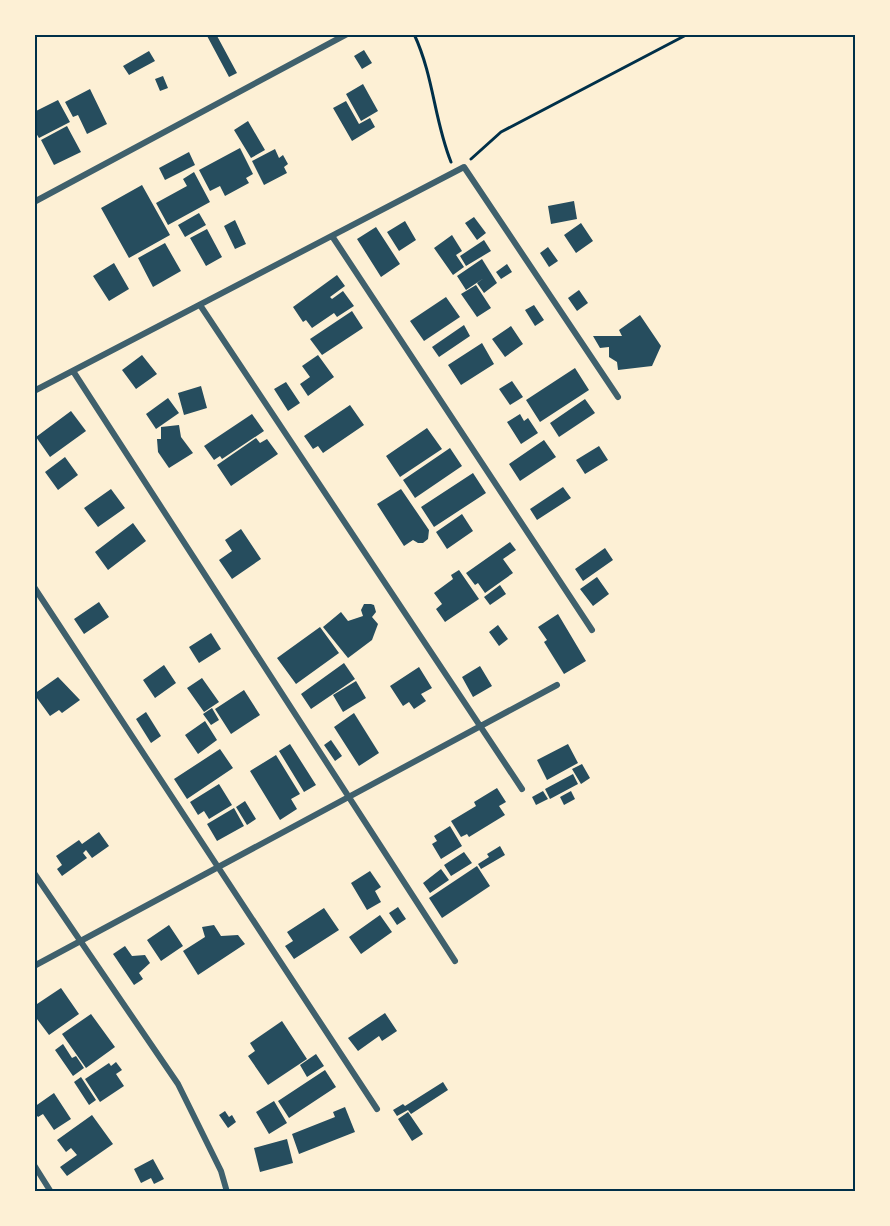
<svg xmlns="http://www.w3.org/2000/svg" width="890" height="1226" viewBox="0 0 890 1226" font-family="Quicksand,sans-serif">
<rect width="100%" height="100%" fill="#fdf0d5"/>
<path fill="#264d5e" d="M206,34H216L237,73L229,77Z
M364,50L372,63L362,69L354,56Z
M149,51L155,61L129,75L123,66Z
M163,76L168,88L160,91L155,79Z
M363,84L378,111L361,121L346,94Z
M90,89L107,124L87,134L78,115L73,117L65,102Z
M58,100L70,122L39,138L34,130V112Z
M346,101L359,124L370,118L375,127L352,141L333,108Z
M248,121L265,150L251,158L234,130Z
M67,126L81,152L54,165L41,140Z
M240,148L253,174L246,178L249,183L225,196L220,186L210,191L199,170Z
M275,149L279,158L283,155L288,164L284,167L287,173L264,185L252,161Z
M189,152L195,165L165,180L159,168Z
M194,172L210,202L168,225L156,203L187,186L183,179Z
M142,185L170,235L129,258L101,208Z
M574,201L577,219L551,224L548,206Z
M199,213L206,225L185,237L178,225Z
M474,217L486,233L477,240L465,223Z
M235,220L246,244L235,249L224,226Z
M405,221L416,240L399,251L387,232Z
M581,223L593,241L576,253L564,235Z
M376,227L400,264L381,277L357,239Z
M207,229L222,257L206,266L190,238Z
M452,235L462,251L456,255L464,267L453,275L434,248Z
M484,240L491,251L466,266L460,256Z
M165,243L181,271L153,287L138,258Z
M548,247L558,261L549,267L540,253Z
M482,259L497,283L484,293L477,283L484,278L466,290L457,276Z
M114,263L129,289L109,301L93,276Z
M507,264L512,272L501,279L496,272Z
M337,275L345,286L330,297L332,299L343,291L354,306L337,317L334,313L312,328L306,320L303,322L293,307Z
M476,285L491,308L477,317L461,294Z
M579,290L588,303L577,311L568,298Z
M446,297L460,317L424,341L410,321Z
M534,305L544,320L535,326L525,310Z
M352,311L363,328L322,355L310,339Z
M640,315L661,346L652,366L618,370L617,362L609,357V347L600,348L593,336H622L619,330Z
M464,325L470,336L439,357L432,347Z
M511,326L523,344L505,357L492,339Z
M482,343L494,364L461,385L448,365Z
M142,355L157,374L136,389L122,370Z
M318,355L334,377L308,396L300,384L310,377L302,366Z
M575,368L589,390L540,422L526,400Z
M512,381L523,397L510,405L499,389Z
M286,382L300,403L288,411L274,389Z
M201,386L207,408L184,415L178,393Z
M168,398L179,413L156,429L146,414Z
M585,399L595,413L559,437L550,423Z
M350,405L364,425L323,453L318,446L313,449L304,436Z
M71,411L86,431L50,457L36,437Z
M252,414L264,431L222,459L220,456L214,460L204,446Z
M520,414L524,421L528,418L538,433L521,444L507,422Z
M179,425L181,437L193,453L169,468L158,452L157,439H161V427Z
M427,428L442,449L400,477L386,456Z
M256,438L260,443L267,439L278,454L231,486L217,465Z
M544,440L556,457L520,481L509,464Z
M599,446L608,460L585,474L576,460Z
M450,448L462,466L415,498L403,480Z
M65,457L78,475L58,490L45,472Z
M473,473L486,493L434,527L421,507Z
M563,487L571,498L537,520L530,509Z
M111,489L125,508L98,527L84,508Z
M401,489L429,530L428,539L423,543H418L413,540L404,546L377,504Z
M462,514L473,531L447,549L436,532Z
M133,523L146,541L108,570L95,552Z
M241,529L261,559L232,579L219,560L232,551L225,540Z
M510,542L516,550L503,559L513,573L485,593L478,583L475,585L466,573Z
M605,548L613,560L583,581L575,569Z
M459,570L479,599L445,622L436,609L442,604L434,593L453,579L451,575Z
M597,577L609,594L593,606L580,589Z
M500,585L506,594L490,605L484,597Z
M99,602L109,617L84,634L74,619Z
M364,604H371L374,605L376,612L372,617L378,624L372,640L348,658L323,627L341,612L348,621L363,616L361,610Z
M558,614L586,661L564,674L544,642L547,640L538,627Z
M498,625L508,639L499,646L489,632Z
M320,627L339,653L296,684L277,658Z
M211,633L221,649L199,663L189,647Z
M344,663L355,679L311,709L301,694Z
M164,665L176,683L155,698L143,680Z
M480,666L492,686L473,697L462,677Z
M419,667L432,688L421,694L426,701L414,709L409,702L403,706L390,686Z
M58,677L80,700L62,713L59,710L50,716L34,694Z
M202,678L219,702L204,712L187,688Z
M356,681L366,698L343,712L333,695Z
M244,690L260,715L231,734L215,709Z
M212,708L219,720L211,725L203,714Z
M146,712L161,736L151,743L136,719Z
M354,713L379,753L359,766L334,727Z
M205,721L217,740L198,754L185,735Z
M331,740L342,756L335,761L324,745Z
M290,744L316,785L304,792L279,751Z
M568,744L578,763L547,780L537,760Z
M220,749L233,768L187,799L174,779Z
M276,755L300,794L291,799L297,809L280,820L250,771Z
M582,764L590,778L581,784L572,769Z
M573,774L578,784L550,799L545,789Z
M219,784L232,805L209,819L204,811L198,815L190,802Z
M497,788L506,802L499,806L505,815L469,837L467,834L461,837L451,821L476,806L474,802Z
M543,791L548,799L536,805L532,797Z
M571,791L575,799L564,805L560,797Z
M245,801L256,819L247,825L236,807Z
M234,808L244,826L217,841L207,824Z
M450,826L462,846L441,859L432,844L437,841L434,836Z
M99,832L109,846L92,858L86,850L83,853L87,858L62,876L57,869L62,865L56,856L79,840L82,844Z
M500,846L505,855L481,869L478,864L489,857L487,854Z
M464,852L472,863L451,876L444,865Z
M477,866L490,886L442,918L429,898Z
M441,869L449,880L430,893L423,883Z
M370,871L381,887L375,891L381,902L367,910L351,883Z
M398,907L406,919L397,925L389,913Z
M324,908L339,930L294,959L285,946L293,941L287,932Z
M380,915L392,932L361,954L349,937Z
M169,925L183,946L161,961L147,940Z
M214,925L221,936L238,935L245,944L198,975L183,951L205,937L202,927Z
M125,946L132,956L145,955L150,963L139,973L143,979L134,985L113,954Z
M61,988L79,1014L49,1035L34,1015V1006Z
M385,1013L397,1031L382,1041L379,1036L358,1051L348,1038Z
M91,1014L115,1047L86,1068L62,1034Z
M282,1021L307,1059L268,1085L248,1056L255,1051L250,1043Z
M63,1044L72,1058L76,1056L84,1068L73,1076L55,1050Z
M316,1054L324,1066L307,1077L300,1065Z
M116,1062L122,1070L116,1074L124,1086L100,1102L85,1079L109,1063L111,1066Z
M325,1070L336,1087L289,1118L278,1101Z
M81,1077L96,1100L89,1105L74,1082Z
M443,1082L448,1090L411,1114L408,1110L397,1116L393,1110L403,1104L405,1106Z
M54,1093L71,1119L54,1130L43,1114L38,1117L34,1112V1107Z
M274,1101L287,1123L269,1134L256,1112Z
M345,1107L355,1132L299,1154L292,1134L335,1117L333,1112Z
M225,1111L229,1117L232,1115L236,1122L228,1128L219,1115Z
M408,1112L423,1134L412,1141L398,1119Z
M92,1115L113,1144L67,1176L60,1167L77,1155L71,1148L66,1152L57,1140Z
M287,1139L293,1163L260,1172L254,1148Z
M153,1159L164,1179L154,1184L151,1178L141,1183L134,1169Z"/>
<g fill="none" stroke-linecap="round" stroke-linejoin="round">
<path stroke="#003049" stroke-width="3" d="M414,34C434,77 434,120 451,162
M471,159L501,132L688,34"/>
<path stroke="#3f606c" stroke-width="6" d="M34,202L347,34
M332,236L592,630
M200,305L522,789
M73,371L455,961
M34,391L464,167L618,397
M34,587L377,1109
M34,873L178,1084L221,1171L227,1192
M34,966L557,685
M34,1165L51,1192"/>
</g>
<rect width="890" height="1226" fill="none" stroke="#fdf0d5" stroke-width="72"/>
<rect x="36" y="36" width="818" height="1154" fill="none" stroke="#003049" stroke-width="2"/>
</svg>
